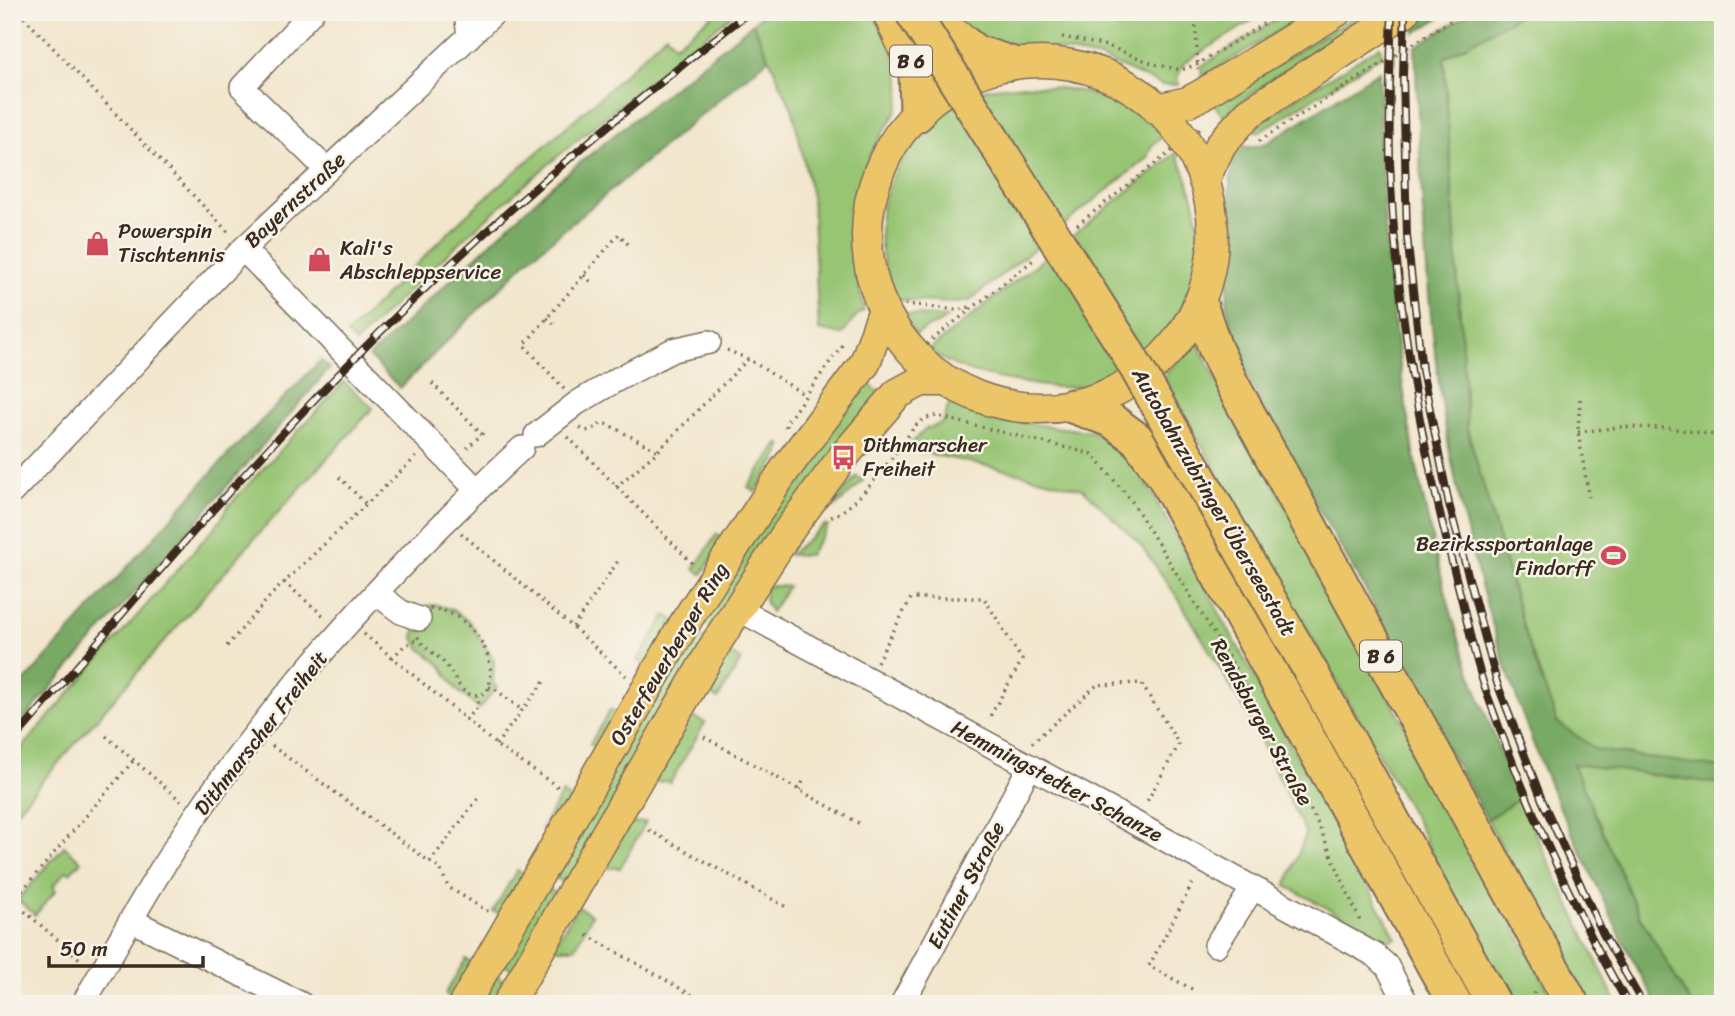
<svg xmlns="http://www.w3.org/2000/svg" width="1735" height="1016" viewBox="0 0 1735 1016" font-family="Sriracha,sans-serif">
<rect width="100%" height="100%" fill="#f7f3e8"/>
<filter id="ink" filterUnits="userSpaceOnUse"><feTurbulence type="fractalNoise" baseFrequency=".0143" numOctaves="2"/><feDisplacementMap in="SourceGraphic" scale="14" xChannelSelector="R" yChannelSelector="G"/><feConvolveMatrix kernelMatrix="1 2 1 2 8 2 1 2 1" color-interpolation-filters="sRGB"/></filter>
<filter id="wash" filterUnits="userSpaceOnUse"><feTurbulence type="fractalNoise" baseFrequency=".00686" numOctaves="4" result="noise"/><feDisplacementMap in="SourceGraphic" scale="28" xChannelSelector="R" yChannelSelector="G"/><feGaussianBlur stdDeviation="1.57" result="paint"/><feColorMatrix in="noise" values="0 0 0 0 0 0 0 0 0 0 0 0 0 0 0 0 0 1.4 0 .05"/><feComposite in="paint" operator="in"/></filter>
<g filter="url(#wash)">
<rect width="100%" height="100%" fill="#f2e6cd"/>
<path fill="#97c573" stroke="#697848" stroke-width="2" d="M717,12H736C604,116 473,222 356,343L347,334L466,215L608,90L666,34L675,45Z
M765,12H871C889,39 905,69 899,102C897,115 885,128 878,140C864,165 853,197 851,227C848,256 860,283 864,311L858,314L842,335L819,330L812,197L793,111L753,23Z
M947,12H1266L1184,63L1177,78L1179,85H1162L1100,58L1053,49L989,43Z
M1289,12H1310L1202,77L1201,67L1206,63Z
M1362,12H1379L1269,81L1223,116L1213,103Z
M1524,12H1723V1004H1691L1639,915L1572,763L1526,636L1467,428L1444,58Z
M1380,46L1382,55L1259,132L1252,129L1294,100Z
M1022,85C1061,87 1100,91 1134,111C1145,117 1154,128 1164,136L1152,145L1147,158L969,301L955,303L894,300C886,273 877,245 881,216C887,167 933,108 980,91C992,87 1009,87 1022,85Z
M1176,153C1211,224 1208,290 1151,349C1138,362 1120,376 1103,382C1072,392 1039,386 1008,380C980,375 952,368 929,350Z
M900,314L947,317C938,327 926,325 916,335Z
M1196,341L1556,1004H1511L1458,909L1417,822L1163,377Z
M863,379L881,394L718,632L696,618Z
M344,382L373,408L244,550L12,816V759L220,521L228,506Z
M949,403L1008,421L1093,432L1112,439L1128,452L1214,603L1396,938L1388,941L1286,886L1306,834L1251,721L1180,601L1140,544L1083,489L997,468L906,449L925,429L943,423Z
M779,443L781,444L780,454L755,492L748,487Z
M857,476L863,481L834,508L832,506Z
M824,525L828,526L809,555H789Z
M717,534L724,539L702,574L694,569Z
M766,586H788L771,612L765,601Z
M429,605H437L453,610L469,621L494,660L493,684L497,687L479,709L456,689L441,665L421,649L414,639L417,612Z
M666,615L674,620L646,666L638,661Z
M689,629L711,642L569,886L547,873Z
M725,651L741,660L718,699L708,693L705,684Z
M610,710L618,714L598,749L590,744Z
M694,717L705,723L670,783L666,781L648,783L685,719Z
M562,793L570,798L550,832L542,828Z
M1519,799L1617,1004H1588L1487,819Z
M646,822L620,868H599L624,824Z
M64,846L81,861L70,873L66,871L53,886L56,890L35,915L18,900Z
M517,870L525,875L501,915L493,911Z
M540,884L563,897L518,973L496,960Z
M577,906L592,915L575,948H553Z
M466,959L474,964L453,999L445,994Z
M495,976L499,977L506,984L501,1004H471Z"/>
<path fill="#79aa65" stroke="#5a6a42" stroke-width="2" d="M1435,12H1449L1415,33V24Z
M1471,12H1524L1444,58L1467,428L1526,636L1557,722L1597,750L1723,768V784L1573,764L1639,915L1691,1004H1657C1630,959 1608,910 1586,862C1573,835 1559,808 1548,781C1505,676 1469,558 1449,447C1425,315 1421,181 1415,47Z
M753,23L769,58L528,260L400,388L369,357L551,186Z
M1379,71C1380,251 1401,430 1449,605C1467,671 1494,735 1519,799L1487,819L1418,697L1368,594L1286,453L1235,353L1227,305L1231,232L1229,190L1234,153L1240,146L1251,147L1267,143Z
M321,360L330,368L12,733V696L223,460Z"/>
</g>
<g filter="url(#ink)">
<g fill="none" stroke-linecap="round" stroke-linejoin="round">
<defs>
<path id="minor" d="M312,12L242,87L327,170
M466,12L469,37
M243,249L477,490
M536,435L577,403L616,380L673,350L709,342
M12,492L243,249L495,12
M376,593L401,612L419,619
M738,609L1135,823L1375,955L1387,966L1407,1004
M131,920L301,1004
M1216,945L1253,888
M83,1004C119,941 154,877 195,817C285,683 404,557 522,448
M902,1004L1030,766"/>
<path id="major" d="M867 235a173 173 0 1 1 346 0a173 173 0 1 1-346 0Z
M1157,109L1188,102L1201,95L1336,12
M1204,180L1221,144L1249,113L1404,12
M464,1004L686,621L784,471L865,363L883,312
M508,1004L718,640L787,533L843,457L897,394L921,381H947"/>
<path id="highway" d="M889,12L916,71L917,115
M933,12L944,27L976,52L1010,63
M1200,304L1215,348L1232,384L1572,1004
M1072,406L1111,420L1137,439L1164,477L1455,1004
M1311,672L1494,1004"/>
</defs>
<use href="#minor" stroke="#7b6c5b" stroke-width="26"/>
<use href="#major" stroke="#7b6c5b" stroke-width="33"/>
<use href="#highway" stroke="#7b6c5b" stroke-width="37"/>
<path stroke="#7b6c5b" stroke-width="3.5" stroke-dasharray="2 5" stroke-linecap="butt" d="M19,12L230,234
M1195,12L1198,69
M1062,37L1108,46L1154,64L1181,70L1198,64L1283,12
M1259,141L1464,12
M1077,225L1201,128
M584,275L593,284
M905,304L958,310L970,307
M547,318L556,326
M727,350L748,359L805,395
M910,357L1036,258
M432,383L482,434L467,448
M564,389L524,345L619,234L628,244
M1580,399L1578,432L1589,497
M786,427V423L845,341
M580,428C588,434 594,428 602,423L609,425L658,451
M1578,432L1621,427L1668,428L1723,436
M568,437L693,564
M339,477L366,504
M616,487L658,451L748,359
M831,517C861,506 896,451 916,425L926,418L936,416L1092,454L1131,500L1239,674L1318,824L1360,921
M461,533L573,627L626,676
M284,582L325,617
M430,609C468,609 502,657 487,692C461,703 459,681 446,665C430,646 405,643 423,612Z
M573,627L618,561
M364,634L499,747L561,789
M227,646L272,594L416,457
M392,658L404,646L416,640
M877,662L911,598H984L1022,660L988,720
M489,687L495,689L522,710
M466,720L477,708L478,696
M106,736L181,801
M704,737L862,825
M1032,743L1097,685L1141,683L1179,744L1145,805
M496,745L545,680
M272,746L430,862L441,870L448,887L489,912
M799,790L804,779
M649,830L788,908
M430,862L480,796
M13,901L134,760
M14,902L82,961
M587,935L704,1002
M1192,989L1149,966L1195,879
M1534,992L1535,1004"/>
<use href="#minor" stroke="#fff" stroke-width="23"/>
<use href="#major" stroke="#edc569" stroke-width="30"/>
<use href="#highway" stroke="#edc569" stroke-width="33"/>
<defs>
<path id="rail" d="M1392,12C1390,62 1389,111 1390,160C1395,303 1420,440 1456,578C1466,615 1473,654 1486,691C1524,798 1571,905 1628,1004
M1405,12L1403,75L1407,236L1422,370L1449,504L1497,683L1542,800L1603,934L1643,1004
M12,742C119,618 224,492 338,375C465,243 605,125 749,12"/>
</defs>
<use href="#rail" stroke="#3b2a1e" stroke-width="8"/>
<use href="#rail" stroke="#f7f3e8" stroke-width="5" stroke-dasharray="16" stroke-linecap="butt"/>
<defs>
<path id="highway-bridge" d="M912,12L1125,348L1311,672"/>
</defs>
<use href="#highway-bridge" stroke="#7b6c5b" stroke-width="37" stroke-linecap="butt"/>
<use href="#highway-bridge" stroke="#edc569" stroke-width="33"/>
</g>
</g>
<defs>
<symbol id="shop-bare" viewBox="-9 -9 18 18"><path d="M-5-2.5h2.3a2.7 3.5 0 0 1 5.4 0H5L5.5 6h-11ZM-1.5-2.5h3a1.5 2.3 0 0 0-3 0Z" fill="#d1495b" stroke="#f7f3e8" stroke-width="2.5" paint-order="stroke"/></symbol>
<symbol id="bus-bare" viewBox="-9 -9 18 18"><path d="M-5-6H5V4H4V6H2V4H-2V6H-4V4H-5ZM-3.5-4V0h7V-4ZM-3.5 1.2v1.5H-2V1.2ZM2 1.2v1.5H3.5V1.2Z" fill="#d1495b" stroke="#f7f3e8" stroke-width="2.5" paint-order="stroke"/></symbol>
<symbol id="stadium-bare" viewBox="-9 -9 18 18"><path d="M0-5a6.5 5 0 1 0 0 10a6.5 5 0 1 0 0-10ZM-3.5-1.8h7v3.6h-7Z" fill="#d1495b" stroke="#f7f3e8" stroke-width="2.5" paint-order="stroke"/></symbol>
</defs>
<g fill-rule="evenodd">
<use href="#shop-bare" x="80" y="226" width="35" height="35"/>
<use href="#shop-bare" x="302" y="242" width="35" height="35"/>
<use href="#bus-bare" x="826" y="440" width="35" height="35"/>
<use href="#stadium-bare" x="1596" y="538" width="35" height="35"/>
</g>
<g text-anchor="middle" stroke-width="5" stroke-linejoin="round" paint-order="stroke">
<g fill="#f7f3e8" stroke="#73665b" stroke-width="2">
<rect x="890" y="45.5" width="42" height="31" rx="5"/>
<rect x="1360" y="640.5" width="42" height="31" rx="5"/>
</g>
<g font-size="19" font-weight="bold" fill="#3b2a1e">
<text x="911" y="68">B 6</text>
<text x="1381" y="663">B 6</text>
</g>
<g font-size="21" fill="#3b2a1e" stroke="#f7f3e8">
<text transform="translate(295 200) rotate(-43)" y="7">Bayernstraße</text>
<text transform="translate(1214 502) rotate(60)" y="7">Autobahnzubringer Überseestadt</text>
<text transform="translate(669 654) rotate(-59)" y="7">Osterfeuerberger Ring</text>
<text transform="translate(1262 722) rotate(61)" y="7">Rendsburger Straße</text>
<text transform="translate(261 733) rotate(-52)" y="7">Dithmarscher Freiheit</text>
<text transform="translate(1057 781) rotate(28)" y="7">Hemmingstedter Schanze</text>
<text transform="translate(966 885) rotate(-62)" y="7">Eutiner Straße</text>
</g>
<g font-size="21" fill="#3b2a1e" stroke="#f7f3e8" text-anchor="start">
<text x="118" y="238">Powerspin<tspan x="118" dy="24">Tischtennis</tspan></text>
<text x="340" y="255">Kali's<tspan x="340" dy="24">Abschleppservice</tspan></text>
<text x="863" y="452">Dithmarscher<tspan x="863" dy="24">Freiheit</tspan></text>
<text x="1593" y="551" text-anchor="end">Bezirkssportanlage<tspan x="1593" dy="24">Findorff</tspan></text>
</g>
</g>
<rect width="1735" height="1016" fill="none" stroke="#f7f3e8" stroke-width="42"/>
<path d="M49 956v10h154v-10" fill="none" stroke="#3b2a1e" stroke-width="3.5"/>
<text x="60" y="956" font-size="21" fill="#3b2a1e" stroke="#f7f3e8" stroke-width="5" paint-order="stroke">50 m</text>
</svg>
